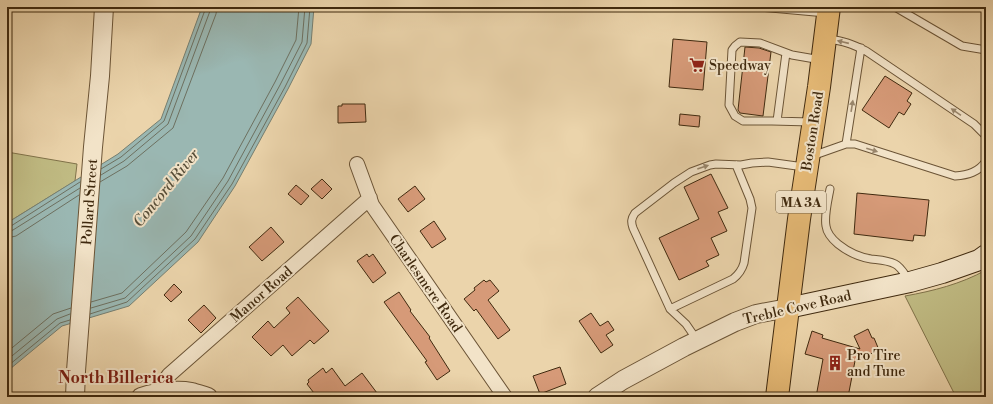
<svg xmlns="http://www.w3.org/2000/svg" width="993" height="404" viewBox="0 0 993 404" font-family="'Libre Bodoni',serif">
<rect width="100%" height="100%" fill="#ebd4ab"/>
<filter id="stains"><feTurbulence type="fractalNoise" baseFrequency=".005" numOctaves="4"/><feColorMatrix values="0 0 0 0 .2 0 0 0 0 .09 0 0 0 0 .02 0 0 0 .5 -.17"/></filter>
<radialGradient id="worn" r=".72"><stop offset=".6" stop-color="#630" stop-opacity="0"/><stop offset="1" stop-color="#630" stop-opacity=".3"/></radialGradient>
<path fill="#c0bb83" stroke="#807249" d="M7,152L77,164L75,181L7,223Z
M986,270V397H956L905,296C933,291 961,284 986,270Z"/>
<path fill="#9ab7b2" stroke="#767f71" d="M202,7H314L311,44L288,89L235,186L198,242L129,306L62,326L10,369H7V223L118,154L161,119Z"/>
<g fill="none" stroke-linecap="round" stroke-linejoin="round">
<path stroke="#6d7060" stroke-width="1" d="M101,169L121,157L164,121L205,10L206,7
M101,175L124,161L168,124L210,11L211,7
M100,182L127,166L173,128L216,14L217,7
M7,227L11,226L80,182
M7,232L13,230L80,188
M7,238L16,236L79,195
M91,302L122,293L186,232L223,178L275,82L296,40L299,7
M91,308L125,298L191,236L228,181L280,85L302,42L305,7
M90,314L127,302L195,239L232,184L285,87L307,43L310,7
M7,352L53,314L71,308
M7,360L57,319L70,314
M7,365H9L60,323L70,320"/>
</g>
<path fill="#d69a78" stroke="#402a0f" d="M673,39L707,42L703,90L669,87Z
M745,47L759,48L771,52L763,116L740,113L738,110Z
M885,76L912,93L907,101L911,104L904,115L899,112L889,128L862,110Z
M342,104H365L366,122L338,123V106H342Z
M680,114L700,116L699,127L679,125Z
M711,174L728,208L718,212L727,231L711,238L719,255L706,261L709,266L679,280L659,238L699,219L684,187Z
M322,179L332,189L322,199L311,189Z
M296,185L309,196L301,205L288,194Z
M415,186L425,199L408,212L398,199Z
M857,193L929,200L925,236L914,235L913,241L854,234Z
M434,221L446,239L432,248L420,231Z
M271,227L284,242L262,261L249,247Z
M367,254L369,257L373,254L386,273L373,283L357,261Z
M484,280L486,282L490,280L499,291L488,300L510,330L498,339L476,309L474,311L464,299L475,290L474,288Z
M174,284L182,292L171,302L164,295Z
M399,292L411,310L410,311L430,337L429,338L450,371L437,380L425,362L427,361L384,302Z
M298,297L329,331L314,344L310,340L292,356L283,345L271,356L252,337L268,321L274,328L290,313L286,308Z
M204,305L216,318L201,333L188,320Z
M591,313L600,326L608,321L614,330L606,335L613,345L601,353L579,321Z
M868,329L872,338H874L879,350L855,361L848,397H816L823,359L805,354L812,331L823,335L822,338L860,349L854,336Z
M560,367L566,384L540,394L533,376Z
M323,368L326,373L332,368L345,386L362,373L380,397H317L307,384L309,382L308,380Z"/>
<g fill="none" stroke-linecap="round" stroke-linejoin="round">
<defs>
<path id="service" d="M760,7L826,13
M895,7L962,46L986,50
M828,39C844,41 852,44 866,51L974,124L986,136
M777,121L786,53
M811,122L772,121H743L735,116L729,105L732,50L735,46L740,42L760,43L792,55L821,60
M846,144L861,48
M812,156L846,144H855L955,176C968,175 979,172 986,161
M830,189C828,200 824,216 826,226C827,234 832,239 838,244C848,252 858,257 871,259C879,260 887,260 895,264C901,267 905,275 909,280
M670,309L733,279C738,275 742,270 744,263L752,208L750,199L736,165
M697,340L686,324L670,309L633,228C631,222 631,219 635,213L674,183L691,172L710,165L716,164L741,165L752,163L768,162L804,167"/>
<path id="minor" d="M357,164L372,205L505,397
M156,393L169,375L370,198"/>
<path id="tertiary" d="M75,397L76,371L93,147L100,76L104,7
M141,397C157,392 176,389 192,392C198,394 203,395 208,397
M597,397L623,380L684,347L735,322L756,314L788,308"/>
<path id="secondary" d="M788,308L910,282L942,273L979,260L986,255"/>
<path id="primary" d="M777,397L799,219L819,87L829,7"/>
</defs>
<use href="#service" stroke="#6b5436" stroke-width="9"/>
<use href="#minor" stroke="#6b5436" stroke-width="16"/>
<use href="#tertiary" stroke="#6b5436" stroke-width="20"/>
<use href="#secondary" stroke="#402a0f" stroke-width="22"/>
<use href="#primary" stroke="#402a0f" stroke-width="24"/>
<use href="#service" stroke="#f2e3c8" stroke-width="7"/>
<use href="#minor" stroke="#f2e3c8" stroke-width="14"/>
<use href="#tertiary" stroke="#f2e3c8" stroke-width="18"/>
<use href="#secondary" stroke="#f2e3c8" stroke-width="20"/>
<use href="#primary" stroke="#e6ba76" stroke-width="22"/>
</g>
<defs><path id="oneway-solid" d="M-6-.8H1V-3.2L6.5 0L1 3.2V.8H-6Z"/></defs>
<g fill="#99866c">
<use href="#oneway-solid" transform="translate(843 42) rotate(-167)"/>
<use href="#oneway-solid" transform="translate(852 106) rotate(-81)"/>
<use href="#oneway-solid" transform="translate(956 112) rotate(-146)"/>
<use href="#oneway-solid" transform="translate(872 150) rotate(17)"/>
<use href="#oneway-solid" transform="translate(703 167) rotate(-19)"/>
</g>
<defs>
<symbol id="supermarket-bare" viewBox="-9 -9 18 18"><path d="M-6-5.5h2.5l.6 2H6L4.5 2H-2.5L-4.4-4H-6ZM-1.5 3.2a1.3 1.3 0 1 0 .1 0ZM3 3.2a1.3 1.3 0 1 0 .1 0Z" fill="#8f2418" stroke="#f2e3c8" stroke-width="2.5" paint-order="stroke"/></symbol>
<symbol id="building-bare" viewBox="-9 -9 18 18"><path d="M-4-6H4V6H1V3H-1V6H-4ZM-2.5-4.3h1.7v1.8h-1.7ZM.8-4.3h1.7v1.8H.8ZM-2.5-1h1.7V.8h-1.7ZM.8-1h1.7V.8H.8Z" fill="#8f2418" stroke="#f2e3c8" stroke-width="2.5" paint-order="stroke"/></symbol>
</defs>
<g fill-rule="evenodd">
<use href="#supermarket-bare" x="686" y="54" width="22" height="22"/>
<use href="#building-bare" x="824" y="352" width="22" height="22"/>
</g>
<g text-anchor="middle" stroke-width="4" stroke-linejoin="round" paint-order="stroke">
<rect fill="#f2e3c8" stroke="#756246" stroke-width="1" x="776" y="191" width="50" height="22" rx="3"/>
<g font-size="13" font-weight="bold" fill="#402a0f">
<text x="801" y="207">MA 3A</text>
</g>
<g font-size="14" fill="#402a0f" stroke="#f2e3c8" text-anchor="start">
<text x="709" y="70">Speedway</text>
<text x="847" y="360">Pro Tire<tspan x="847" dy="16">and Tune</tspan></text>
</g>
<g font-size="14" fill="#402a0f" stroke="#f2e3c8">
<text transform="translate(812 131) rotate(-81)" y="5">Boston Road</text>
<text transform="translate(89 202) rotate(-86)" y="5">Pollard Street</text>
<text transform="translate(426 283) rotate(55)" y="5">Charlesmere Road</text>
<text transform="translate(261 294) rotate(-41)" y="5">Manor Road</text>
<text transform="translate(797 307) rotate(-13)" y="5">Treble Cove Road</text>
</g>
<g font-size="15" font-style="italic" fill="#564d38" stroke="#f2e3c8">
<text transform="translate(166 188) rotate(-51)" y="5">Concord River</text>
</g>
<g font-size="16" font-weight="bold" fill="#7a1f14" stroke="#f2e3c8">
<text x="116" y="383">North Billerica</text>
</g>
</g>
<rect width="993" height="404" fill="none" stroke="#ebd4ab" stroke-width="24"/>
<rect x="8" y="8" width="977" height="388" fill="none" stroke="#402a0f" stroke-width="2"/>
<rect x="12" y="12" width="969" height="380" fill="none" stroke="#402a0f"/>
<rect width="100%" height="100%" filter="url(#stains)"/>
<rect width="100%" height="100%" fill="url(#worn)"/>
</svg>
